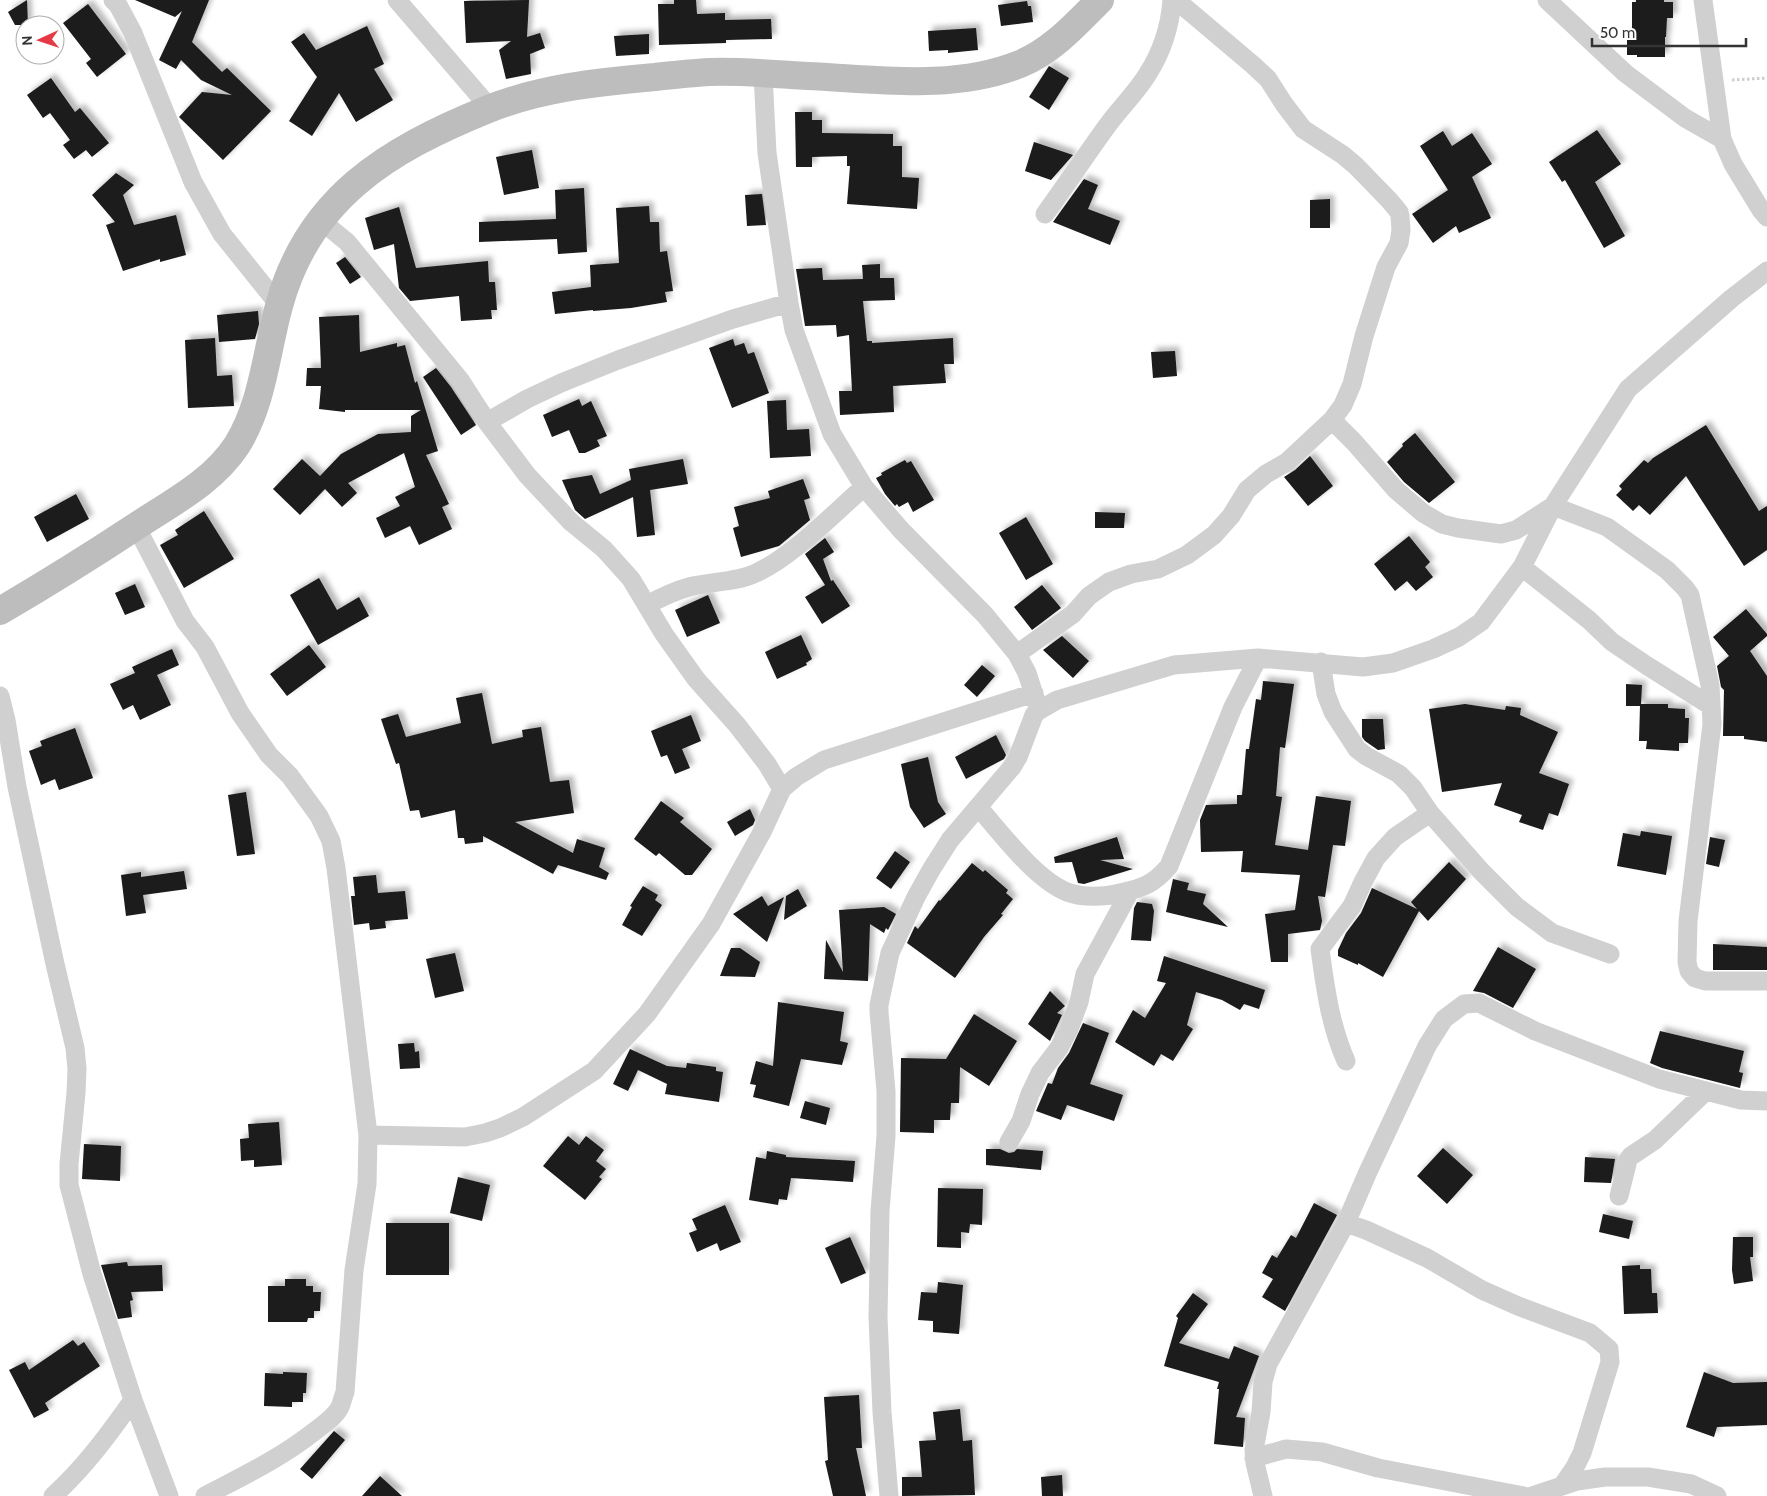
<svg xmlns="http://www.w3.org/2000/svg" width="1767" height="1496" viewBox="0 0 1767 1496" font-family="Cabin,sans-serif">
<defs>
<filter id="shadow"><feDropShadow dx="4.5" dy="-4.5" stdDeviation="2.5" flood-color="#0004"/></filter>
</defs>
<rect width="100%" height="100%" fill="#fff"/>
<path fill="#1a1a1a" filter="url(#shadow)" d="M27,0L28,25H15L8,12Z
M135,0H209L192,42L222,72L227,68L271,111L223,160L179,117L202,92L232,95L201,80L181,60L176,69L159,60L182,11L175,17Z
M529,0L527,37L540,33L545,48L530,54L531,74L506,79L499,50L511,41L466,43L464,1Z
M674,0H696L697,14L725,13V20L771,19L772,39L726,40V43L659,45L658,4H674Z
M1636,0H1664V2H1673V18H1667L1666,37H1665V57H1637V55H1627V35H1632V2H1636Z
M1027,1L1028,6H1031L1033,22L1001,26L998,5Z
M88,4L126,54L97,77L86,63L91,59L63,23Z
M367,26L384,64L374,69L393,100L356,122L339,93L312,136L289,121L317,77L291,42L304,33L316,50Z
M976,28L978,50L948,53V50L929,51L928,31Z
M649,34V54L616,56L614,36Z
M1049,66L1069,78L1049,110L1029,97Z
M51,78L75,112L80,108L109,143L92,157L86,150L74,159L63,145L70,140L50,113L43,118L27,95Z
M795,112H812V120H822V133L893,134V146H902V177L919,178L917,209L847,204L850,166H847V156L812,157V167H796Z
M1597,130L1621,164L1595,182L1625,236L1604,248L1565,180L1562,182L1549,162Z
M1443,131L1452,146L1472,133L1492,164L1472,177L1491,218L1459,233L1456,226L1433,243L1412,214L1448,190L1420,146Z
M1034,142L1073,155L1051,180L1025,171Z
M532,150L539,188L504,195L496,157Z
M116,173L134,185L123,195L134,225L176,215L186,255L160,262V259L123,271L106,225L115,222L92,195Z
M1084,179L1098,185L1088,209L1120,221L1110,245L1053,222Z
M584,188L587,252L558,254L557,239L479,242V222L556,219L555,190Z
M762,194L766,225L747,226L745,195Z
M1330,199V228H1310V200Z
M649,206L650,222H659L660,252L667,251L673,291L665,292L667,302L631,308L593,311V310L555,314L552,292L591,287L590,265L619,263L616,208Z
M399,207L416,268L488,261L489,282H495L497,310H491L492,319L461,321L459,296L410,301L399,288L394,244L374,250L365,218Z
M345,257L361,277L350,284L336,263Z
M880,264V278H894L895,300L863,301L867,341H872V343L953,338L954,364H944L946,383L893,386L894,412L840,415L839,391H852L849,335L837,337L836,325L805,326L796,269L822,268L823,280L863,279L862,265Z
M258,311L259,324L255,339L219,342L217,315Z
M359,315L360,352L397,343V347L405,345L415,383L417,381L438,451L426,455L449,504L442,507L452,529L419,545L410,526L385,538L376,518L400,506L395,497L415,487L404,453L348,483L357,493L342,507L325,489L300,515L273,489L302,459L320,476L341,454L378,434L411,432V416L421,410H345V412L319,409L321,386H306L307,368H321L319,317Z
M215,338L217,376L232,375L234,406L188,408L185,340Z
M733,339L735,346L744,343L748,354L754,352L769,393L732,408L709,348Z
M1175,351L1177,376L1153,378L1151,352Z
M436,368L451,387L476,425L461,435L423,377Z
M579,399L582,406L591,401L607,436L597,440L600,446L585,453H579L569,430L552,437L543,415Z
M786,400L787,430L809,429L811,456L770,458L767,401Z
M1706,425L1759,511L1767,506V550L1744,566L1686,476L1650,515L1639,505L1633,511L1616,495L1622,489L1619,486L1644,460L1648,463L1653,458Z
M1415,433L1455,482L1429,503L1404,482L1387,462L1403,446L1402,444Z
M1310,456L1333,486L1308,506L1284,477L1295,470Z
M683,459L688,484L650,490L655,535L637,537L633,497L585,519L575,510L562,480L592,475L600,494L631,480L629,469Z
M905,460L907,463L911,461L934,500L913,512L908,502L899,507L897,504L895,506L885,494L876,478L882,475L881,473Z
M803,479L810,498L804,500L810,520L779,546L741,557L733,528L739,526L734,507L770,498L768,491Z
M76,494L89,519L47,542L34,517Z
M204,511L234,559L184,588L160,545L178,535L175,530Z
M1095,512L1125,513L1124,528H1095Z
M1026,517L1053,564L1026,580L999,533Z
M1409,536L1430,562L1425,567L1433,577L1416,591L1407,581L1395,591L1374,564Z
M825,538L834,552L823,559L831,581L833,580L850,606L822,624L805,597L825,585L805,554Z
M319,578L337,610L359,597L369,616L318,645L290,595Z
M135,584L145,607L125,615L115,593Z
M1042,585L1061,608L1032,630L1014,607Z
M708,595L720,623L687,637L675,610Z
M1746,609L1767,634V636L1750,651L1767,676V742L1744,739V736H1723L1724,690L1721,687L1717,666L1729,656L1713,637Z
M801,635L812,659L806,663L807,665L777,679L765,652Z
M1062,636L1089,661L1073,678L1043,650Z
M309,645L326,667L287,696L270,674Z
M172,649L179,665L157,675L171,705L140,720L133,705L123,710L110,684L135,673L132,667Z
M982,665L995,676L977,697L964,685Z
M1263,681L1294,684L1285,748L1280,747L1276,796L1282,797L1275,845L1308,850L1316,796L1351,801L1345,846L1333,845L1325,897L1318,896L1322,921L1320,930L1288,934V962H1271L1265,914L1295,910L1300,875L1241,872L1243,851L1201,852L1200,820L1206,805L1237,804V795H1242L1246,749H1249L1256,699L1261,700Z
M1626,684L1642,685L1641,704H1668V708L1685,709V718H1689L1688,743H1679V751L1646,749L1647,741H1639L1640,706H1626Z
M482,693L492,744L523,737L522,730L541,727L550,782L569,780L574,813L515,822L573,853L577,839L605,848L599,867L609,873L606,880L558,865L553,874L483,836V842L465,844L464,838H458L455,810L421,818L419,810L410,811L399,763L396,764L381,719L398,714L406,737L461,723L456,698Z
M1465,704L1505,710L1506,706L1521,708L1520,715L1558,732L1539,773L1569,784L1558,816L1549,813L1543,830L1519,822L1522,815L1494,805L1502,783L1442,792L1429,709Z
M691,715L701,741L682,749L690,768L675,774L667,755L661,757L651,731Z
M1362,719H1383L1385,749L1378,750L1365,741L1362,737Z
M75,728L93,778L59,790L55,779L41,785L29,751L42,746L40,741Z
M996,735L1006,755L1004,759L966,779L955,757Z
M928,757L938,802L946,814L924,828L910,807L901,764Z
M246,792L255,854L237,856L228,795Z
M661,801L684,818L680,822L712,849L692,875H685L659,853L656,856L634,839Z
M750,809L755,820L753,825L735,836L727,822Z
M1641,831L1672,836L1666,875L1617,866L1623,833L1640,836Z
M1117,837L1124,859L1100,860L1133,869L1084,884L1078,883L1072,862L1055,863L1054,857Z
M1710,837L1725,840L1719,867L1706,864Z
M895,851L910,862L891,889L876,878Z
M1449,862L1466,879L1428,921L1419,911L1383,977L1358,963V965L1338,956V950L1346,933L1361,913L1372,888L1417,909L1411,902Z
M972,863L983,872L985,870L1008,890L1006,893L1013,899L1001,914L1003,915L984,937L955,978L907,943L915,926L918,929L939,900L940,901Z
M184,871L187,889L143,895L146,913L126,916L121,875L141,872V877Z
M376,875L378,893L405,891L408,919L385,921L386,928L370,930L369,923L354,925L351,896H355L353,877Z
M1173,879L1189,883L1187,890L1206,894L1203,904L1228,927L1166,912Z
M643,886L658,895L655,900L662,905L642,936L622,925L632,907L630,906Z
M798,889L807,906L784,920L786,896Z
M762,896L768,906L784,897L767,942L733,914Z
M1137,902L1152,904L1154,911L1151,941L1131,940L1134,908Z
M884,907L896,914L888,930L886,928L884,933L870,924L868,981L824,979L826,940L843,972L839,910Z
M1713,944L1767,947V970H1713Z
M1498,947L1536,969L1513,1008L1484,993L1473,991Z
M731,948H740L760,962L755,977L720,976Z
M455,953L464,991L435,998L426,959Z
M1164,956L1265,990L1259,1009L1244,1004L1240,1010L1222,1000L1196,992L1187,1025L1193,1029L1173,1061L1161,1054L1154,1066L1115,1042L1133,1010L1145,1018L1166,983L1157,981Z
M1050,991L1065,1006L1057,1013L1062,1015L1050,1041L1028,1024Z
M778,1002L844,1012L840,1041L848,1043L842,1065L801,1059L789,1106L753,1097L756,1085L750,1084L756,1061L773,1066Z
M974,1014L1017,1041L989,1086L960,1067L959,1103H951L950,1120H934V1133L900,1132L901,1058L946,1059Z
M1083,1023L1109,1033L1090,1084L1123,1095L1114,1121L1067,1105L1061,1120L1036,1111L1048,1083L1052,1084L1058,1068L1069,1053Z
M1660,1031L1744,1051L1739,1072L1743,1073L1740,1088L1662,1068L1650,1063Z
M414,1043L415,1052L419,1051L420,1068L400,1069L398,1044Z
M630,1049L667,1066L686,1068L687,1063L716,1067V1071L723,1072L719,1102L665,1094L667,1084L638,1070L628,1091L613,1084Z
M805,1101L830,1108L826,1125L800,1118Z
M279,1122L282,1165L254,1167V1160L241,1161L240,1139L249,1138L248,1124Z
M568,1136L579,1145L586,1136L604,1150L596,1161L606,1169L599,1177L602,1179L585,1200L543,1166Z
M84,1144L121,1146L120,1181L82,1179Z
M1443,1148L1473,1175L1447,1204L1417,1176Z
M986,1149H1000L1009,1153L1014,1152L1017,1149L1043,1151L1041,1170L986,1165Z
M767,1151L786,1155V1157L855,1161L853,1182L791,1178L787,1200L779,1199L778,1205L749,1200L756,1157L766,1159Z
M1585,1157L1615,1159L1611,1183L1584,1182Z
M458,1177L490,1185L482,1221L450,1213Z
M938,1188L983,1189L982,1225L970,1224L969,1233L961,1232V1248L937,1247Z
M1314,1203L1337,1215L1285,1311L1262,1297L1273,1279L1262,1273L1272,1255L1277,1258L1291,1235L1296,1238Z
M725,1205L741,1242L720,1251L717,1243L697,1252L689,1233L697,1230L692,1219Z
M1603,1214L1633,1221L1629,1239L1599,1232Z
M386,1223H449V1275H386Z
M850,1237L866,1273L841,1284L825,1248Z
M1733,1237H1753V1257H1750L1753,1281L1734,1284L1732,1270Z
M127,1262L128,1266L162,1265L163,1291L131,1292L133,1300L130,1301L132,1317L118,1319L101,1265Z
M1640,1265V1269H1651L1652,1293H1657L1658,1313L1624,1314L1622,1266Z
M285,1279H306V1286H313V1292H321L320,1311H314V1318H308L307,1322H268V1286H285Z
M938,1282L963,1285L959,1334L933,1332V1321L918,1320L921,1292L937,1293Z
M1193,1293L1208,1304L1179,1343L1229,1359L1234,1346L1259,1356L1236,1417L1245,1418L1243,1447L1214,1444L1219,1389H1217L1219,1382L1164,1366L1178,1318L1176,1316Z
M73,1340L78,1346L84,1342L100,1366L45,1403L49,1410L34,1418L9,1370L25,1362L29,1370Z
M283,1372L307,1373L306,1393H303V1402H292V1407L264,1406L265,1373L283,1374Z
M1704,1372L1733,1383L1767,1382V1425L1717,1427L1714,1437L1686,1427Z
M859,1395L862,1448H856L866,1496H833L825,1461L828,1460L824,1397Z
M960,1409L963,1441L972,1440L975,1495L902,1496V1477H922L919,1441L936,1440L933,1412Z
M334,1431L345,1440L312,1479L300,1469Z
M1062,1475L1063,1496H1042L1041,1477Z
M380,1476L402,1496H362Z"/>
<g fill="none" stroke-linecap="round" stroke-linejoin="round">
<path stroke="#cdcdcd" stroke-width="3" stroke-dasharray="2.5 2.5" stroke-linecap="butt" d="M1732,80L1767,78"/>
<path stroke="#d0d0d0" stroke-width="19" d="M113,0L118,5L133,33L193,182L222,234L279,305
M397,0L490,108
M1547,0L1625,73L1685,118L1722,139
M1703,0L1722,139L1733,164L1761,210L1767,217
M763,74L767,153L789,303L794,330L832,434L864,487L901,530L985,615L1017,654L1027,673L1037,704
M1045,214C1066,185 1086,155 1107,126C1119,109 1136,93 1147,75C1162,52 1170,27 1172,0
M319,219L347,242L460,380L487,422L527,475L571,522L604,549L631,579L664,634L696,679L737,725L767,764L782,789
M1332,420L1354,442L1396,490L1423,513L1442,524L1458,528L1501,534L1516,530L1553,506L1607,527L1667,570L1685,588L1690,595L1710,685L1712,724L1688,921L1687,962L1689,971L1695,978L1705,981H1767
M487,422L527,399L561,383L618,360L733,319L789,303
M136,526L185,621L205,647L240,713L269,755L290,776L319,816L331,841L336,868L368,1135L367,1184L354,1270L345,1392C343,1397 342,1402 340,1407C335,1417 324,1424 315,1431C281,1458 243,1476 205,1496
M1522,567L1589,620L1612,642L1646,665L1711,706
M647,605C660,598 674,591 689,587C711,581 735,583 756,573C793,556 833,514 864,487
M1017,654L1073,614L1089,596L1109,582L1131,574L1158,569L1187,555L1214,535L1231,516L1247,490L1266,474L1287,462L1332,420L1343,405L1352,384L1364,336L1386,267L1399,243L1401,230L1400,216L1399,212L1389,200L1356,166L1343,155L1303,129L1284,104L1268,79L1253,65L1176,0
M1321,662L1326,694L1333,712L1357,749L1366,756L1399,774L1413,788L1430,813L1481,871L1517,907L1552,933L1610,954
M0,696L6,720L17,787L55,964L75,1048L77,1069L76,1093L69,1164V1185L92,1274L133,1400C109,1434 84,1468 53,1496
M979,808C1002,834 1035,879 1067,892C1083,898 1105,897 1120,893C1143,888 1154,884 1169,866L1233,707L1258,658
M1346,1061C1330,1025 1325,986 1320,949L1352,906L1363,882L1376,858L1395,837L1430,813
M368,1135L465,1137L485,1133L500,1128L523,1117L594,1071L647,1014L711,924L762,832L782,789L796,777L824,760L1034,693
M1009,1142L1021,1121L1030,1094L1040,1073L1059,1048L1069,1029L1079,1002L1085,974L1130,891
M1619,1196L1628,1160L1631,1156L1655,1140L1705,1092
M1346,1223L1366,1230L1427,1258L1482,1290L1518,1306L1590,1333L1609,1349L1610,1362L1582,1453L1575,1467L1562,1486
M133,1400L169,1496
M1254,1458L1286,1449L1322,1452L1378,1468L1524,1496
M889,1496L882,1412L878,1317L880,1211L886,1136V1091L879,1012V1005L890,953L916,897L931,870L950,840L1012,767L1018,757L1034,715L1038,711L1057,700L1174,665L1258,658L1363,667L1393,663L1433,649L1459,637L1481,622L1522,567L1553,506L1628,389L1732,298L1767,271
M1263,1496L1255,1463L1254,1450L1261,1412L1263,1382L1268,1364L1346,1223L1367,1174L1427,1046L1444,1019L1464,1004L1479,1003L1535,1031L1659,1079L1741,1100L1767,1101
M1532,1496L1577,1481L1605,1477H1648L1691,1484L1717,1496"/>
<path stroke="#bdbdbd" stroke-width="28" d="M0,611C46,584 91,556 135,527C171,503 213,482 237,445C263,403 266,353 279,306C308,198 388,150 486,110C539,88 598,82 655,77C673,75 692,73 710,72C742,71 775,74 807,76C877,79 953,91 1020,64C1052,51 1076,24 1100,0"/>
</g>
<g transform="translate(40 40) rotate(267)"><circle r="24" fill="#ffffff" stroke="#adadad"/>
<path d="M0-4L9 19L0 12L-9 19Z" fill="#e63946"/>
<text y="-8" font-size="14" font-weight="bold" text-anchor="middle" fill="#333333">N</text>
</g>
<path d="M1592 38v8h154v-8" fill="none" stroke="#333333" stroke-width="2.5"/>
<text x="1600" y="38" font-size="15" fill="#333333" stroke="#ffffff" stroke-width="4" paint-order="stroke">50 m</text>
</svg>
